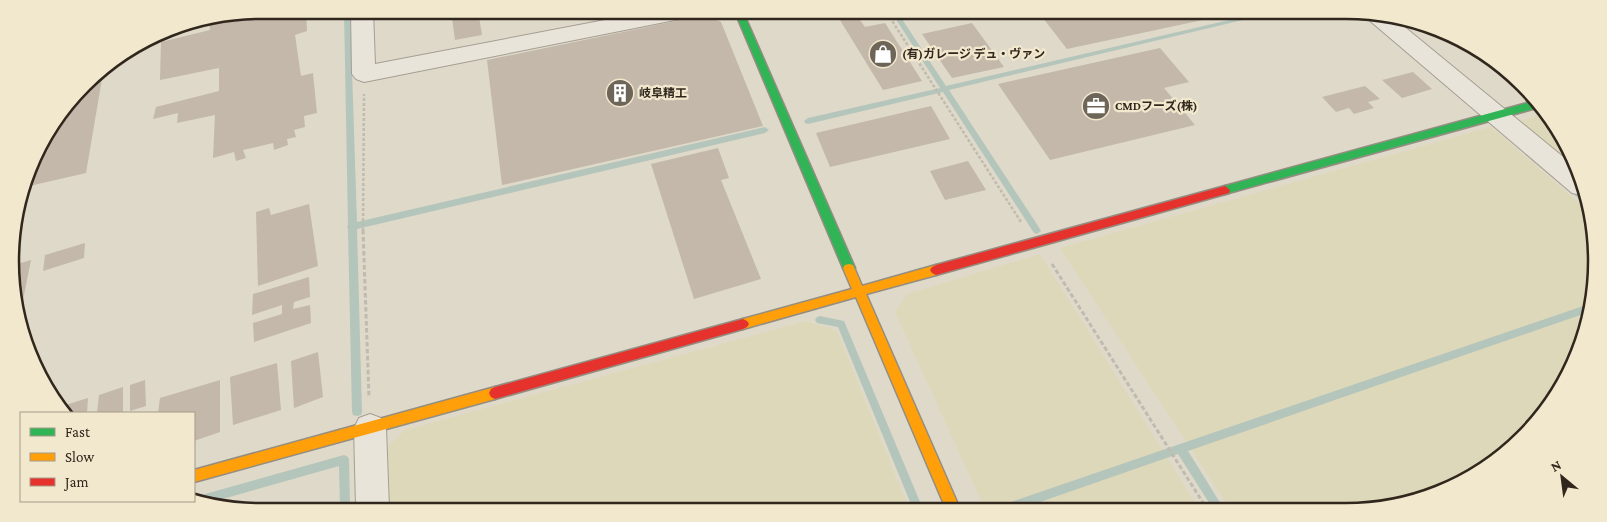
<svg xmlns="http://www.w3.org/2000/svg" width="1607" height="522" viewBox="0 0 1607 522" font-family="'Crimson Pro','Noto Sans JP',serif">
<rect width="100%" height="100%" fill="#dfd9c9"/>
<path fill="#ded8ba" d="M1547,113L1555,122L1578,179L1519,121Z
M1491,127L1592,214V310L1564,386L1512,450L1457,486L1379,510L1230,509L1060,248Z
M1040,254L1199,509H985L895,312L907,294Z
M806,321L837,331L909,509L384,508L382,452L405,430Z"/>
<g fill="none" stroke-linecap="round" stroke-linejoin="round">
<path fill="#b4c5bb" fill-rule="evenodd" d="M344,10H350L357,222L765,127L769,130L765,133L357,229L362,412L361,415L357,416L353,415L352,412L348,229L347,227L348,225Z
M892,13H898L946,86L1255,14H1268L949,90L1040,229L1041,231L1037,234L1034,233L943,92L808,124L805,123L804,121L808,118L940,88Z
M1572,185L1585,194L1589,204L1584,203L1569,190L1568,188Z
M1592,303V311L1188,451L1224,509H1213L1178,454L1020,509H1000L1001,505L1005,504Z
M820,316L844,321L923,509H913L838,327L817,323L815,320L817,317Z
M344,455L348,457L349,460L350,507H340L339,466L205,504L194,500V497L198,496Z"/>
</g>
<path fill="#c3b8aa" d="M261,10H306L307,31L295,35L301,76L313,73L317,113L304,116L305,127L294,130L296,137L287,139L288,145L274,150L273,143L243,150L246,158L236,161L234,152L213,158L215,115L177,123L178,113L153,119L156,107L219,91V68L160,80L161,42L210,30L209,20Z
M451,11H478L482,35L455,40Z
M835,12L855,13L865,27L885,23L922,81L883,90Z
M1039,13L1226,14V15L1067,49Z
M705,15L721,22L763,126L502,185L487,60Z
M972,23L1004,67L952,78L922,34Z
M1160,48L1189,82L1164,88L1195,125L1050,160L998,84Z
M104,67L86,173L25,187L36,150L95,72Z
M1413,72L1432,89L1402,98L1382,80Z
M1365,86L1380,99L1368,102L1374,108L1354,114L1349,108L1336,112L1322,97Z
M931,106L950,139L830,167L816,133Z
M718,148L729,178L721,180L761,279L694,299L651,164Z
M968,161L986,190L945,200L930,171Z
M309,204L318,266L258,286L256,212L269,208L271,215Z
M85,243L84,258L43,271L45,255Z
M31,260L19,320H18L14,265Z
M309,277L310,297L294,302L293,309L310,305L311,323L254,342L253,323L282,314V305L252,315L253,294Z
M318,352L323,397L294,408L291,361Z
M277,363L281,410L233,425L230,377Z
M145,380L146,406L130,411V385Z
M220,380V432L194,441V413H158L160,398Z
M123,387V413H97L99,395Z
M88,398L87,413H65L59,407Z"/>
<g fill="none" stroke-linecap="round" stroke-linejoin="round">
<defs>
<path id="street" d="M351,10H373L375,64L647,12H691L688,17L680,19L364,82L356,79L352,74Z
M1366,15H1390L1573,165L1585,194L1581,195L1572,193L1369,20Z
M370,414L381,418L386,428L389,508L356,507L354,428L359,418Z"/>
<path id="fast" d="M735,12H743L855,268L853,271H845L843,268Z
M1534,101L1540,107L1225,194L1220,190L1225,186Z"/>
<path id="slow" d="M849,264L853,265L862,286L936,265L940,267L942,270L940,273L936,275L866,294L960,509H946L856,297L743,329L739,327L737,324L739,321L743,319L852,289L843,268L845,265Z
M495,387L499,389L501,393L499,397L495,399L194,482V470Z"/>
<path id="jam" d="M1225,186L1230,190L1229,193L936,275L932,273L930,270L932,267L936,265Z
M743,319L747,321L749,324L747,327L743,329L495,399L491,397L489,393L491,389L495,387Z"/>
</defs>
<use href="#street" stroke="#a49e93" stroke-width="2"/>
<use href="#fast" stroke="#948d82" stroke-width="3"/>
<use href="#slow" stroke="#948d82" stroke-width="3"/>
<use href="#jam" stroke="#948d82" stroke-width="3"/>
<path stroke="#c0bbb1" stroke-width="2.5" stroke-dasharray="3 2" stroke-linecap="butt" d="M887,13L1021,222
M363,231L364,94"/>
<path stroke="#c0bbb1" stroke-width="3" stroke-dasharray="4.5 2.5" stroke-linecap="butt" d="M363,230L369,398
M1052,264L1207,509"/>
<use href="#street" fill="#e8e4da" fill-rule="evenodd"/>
<use href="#fast" fill="#30b455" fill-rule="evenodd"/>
<use href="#slow" fill="#ff9f0a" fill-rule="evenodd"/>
<use href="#jam" fill="#e5322d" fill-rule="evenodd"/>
</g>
<defs>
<symbol id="shop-disc" viewBox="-11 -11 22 22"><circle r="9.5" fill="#6e6559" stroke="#f2e8ce"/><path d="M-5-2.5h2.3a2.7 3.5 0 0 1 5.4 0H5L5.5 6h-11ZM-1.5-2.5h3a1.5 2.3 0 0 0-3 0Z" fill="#fff"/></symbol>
<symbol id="building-disc" viewBox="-11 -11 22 22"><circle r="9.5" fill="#6e6559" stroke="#f2e8ce"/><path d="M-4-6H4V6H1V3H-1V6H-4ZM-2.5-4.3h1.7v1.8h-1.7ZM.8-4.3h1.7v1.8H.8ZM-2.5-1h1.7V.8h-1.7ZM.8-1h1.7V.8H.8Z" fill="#fff"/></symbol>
<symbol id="office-disc" viewBox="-11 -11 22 22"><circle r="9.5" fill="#6e6559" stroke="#f2e8ce"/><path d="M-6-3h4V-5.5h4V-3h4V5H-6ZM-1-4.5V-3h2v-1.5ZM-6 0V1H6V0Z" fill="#fff"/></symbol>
</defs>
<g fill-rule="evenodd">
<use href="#shop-disc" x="867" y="38" width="32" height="32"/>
<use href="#building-disc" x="604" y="77" width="32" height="32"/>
<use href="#office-disc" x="1080" y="90" width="32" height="32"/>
</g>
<g text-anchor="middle" stroke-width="4.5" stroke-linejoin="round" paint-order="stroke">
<g font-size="12" font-weight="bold" fill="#31271c" stroke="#f2e8ce" text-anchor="start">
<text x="902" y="58">(有)ガレージ デュ・ヴァン</text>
<text x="639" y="97">岐阜精工</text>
<text x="1115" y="110">CMDフーズ(株)</text>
</g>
</g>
<path d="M0 0H1607V522H0ZM261 19H1346A242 242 0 0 1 1588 261V261A242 242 0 0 1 1346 503H261A242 242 0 0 1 19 261V261A242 242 0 0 1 261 19Z" fill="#f2e8ce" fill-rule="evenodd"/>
<path fill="none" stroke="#31271c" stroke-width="2.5" d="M261 19H1346A242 242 0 0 1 1588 261V261A242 242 0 0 1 1346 503H261A242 242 0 0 1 19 261V261A242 242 0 0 1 261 19Z"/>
<rect x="20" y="412" width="175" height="90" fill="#f2e8ce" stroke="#a59b87"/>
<rect x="30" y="428" width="25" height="8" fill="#30b455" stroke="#a59b87"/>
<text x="65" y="437" font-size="15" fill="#31271c">Fast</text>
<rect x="30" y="453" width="25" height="8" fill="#ff9f0a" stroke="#a59b87"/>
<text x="65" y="462" font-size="15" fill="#31271c">Slow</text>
<rect x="30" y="478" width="25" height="8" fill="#e5322d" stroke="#a59b87"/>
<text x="65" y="487" font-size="15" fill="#31271c">Jam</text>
<g transform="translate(1562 477) rotate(331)" stroke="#f2e8ce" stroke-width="4" paint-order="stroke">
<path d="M0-4L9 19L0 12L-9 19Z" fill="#31271c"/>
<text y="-8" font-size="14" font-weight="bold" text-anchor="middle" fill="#31271c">N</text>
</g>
</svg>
